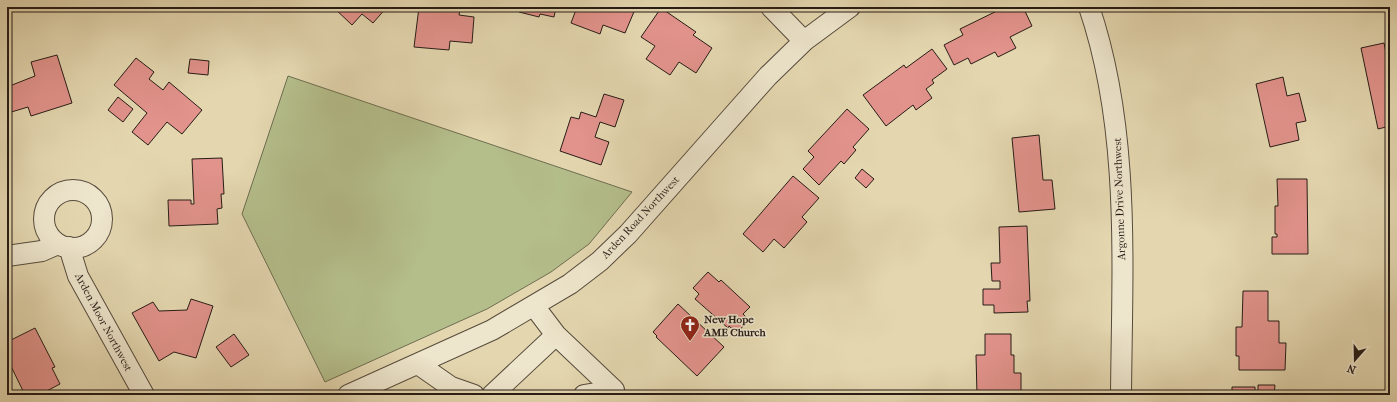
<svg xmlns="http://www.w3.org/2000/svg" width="1397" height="402" viewBox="0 0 1397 402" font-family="'IM FELL French Canon',serif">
<rect width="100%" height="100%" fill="#e4d7b0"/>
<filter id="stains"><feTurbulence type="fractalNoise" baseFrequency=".005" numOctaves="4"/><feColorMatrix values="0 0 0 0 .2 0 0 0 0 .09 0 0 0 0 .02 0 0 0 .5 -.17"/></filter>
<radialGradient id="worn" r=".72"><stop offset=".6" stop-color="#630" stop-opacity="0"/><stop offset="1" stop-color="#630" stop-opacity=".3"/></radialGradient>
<path fill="#b4be8b" stroke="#6e6d50" d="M288,76L632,192L589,244L551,272L487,309L325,382L242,214Z"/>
<path fill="#e2938c" stroke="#271c16" d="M333,7H387L373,23L362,14L352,25Z
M419,7L460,10L459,15L474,17L472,43L450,41L449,50L414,47Z
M520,7H556L554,17L540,14L539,17L519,12Z
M577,7H636L625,33L603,25L600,34L571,23Z
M1005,7L1010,9L1023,7L1032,26L1010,37L1016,48L998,57L995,52L971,64L968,58L954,65L944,45L963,35L960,29Z
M661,8L696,32L693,35L712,48L696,73L679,62L670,75L646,59L655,46L641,37Z
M1384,43L1390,72V126L1378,129L1361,48Z
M932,49L947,69L932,80L934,83L926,89L932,98L916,110L913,105L886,126L863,95L904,65L906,68Z
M57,55L72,103L31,116L28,107L8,113L7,87L35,76L31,62Z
M136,58L154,72L149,79L163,90L169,82L202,110L182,134L167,122L148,145L132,132L147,113L114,85Z
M190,59L209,61L208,75L188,73Z
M1283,77L1287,96L1299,93L1306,121L1296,123L1299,140L1270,147L1256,84Z
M604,94L624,100L615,127L600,122L595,137L609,142L601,165L560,151L571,117L579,119L581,112L596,117Z
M118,97L133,109L123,122L108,110Z
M847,109L869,129L853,147L856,150L844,164L841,161L819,185L803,169L814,157L808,151Z
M1039,135L1043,180H1052L1055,209L1019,212L1012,138Z
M222,158L224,194H221L222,208L217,209L218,224L169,226L168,200H191V204H194L192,159Z
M862,169L874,179L866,188L855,178Z
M793,176L819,198L802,217L807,222L784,248L774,239L763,252L743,234Z
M1277,179H1307L1308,254H1272V237H1277V234H1275V206H1278Z
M1027,226L1030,301H1027L1028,312L994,313V305H983V289H1000V281H992L991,263H1000L999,227Z
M708,272L719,282L721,280L750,307L743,314L747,318L743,323L744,325L737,333L729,326L728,328L695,299L699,294L693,288Z
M1243,291H1268V321H1279V343H1286L1285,370H1239V356H1236V327H1242Z
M191,299L213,306L196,358L174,352L159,361L132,313L153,302L159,311L187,310Z
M678,304L724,347L697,376L656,337L657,336L653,332Z
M35,328L55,367L52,368L60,384L39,395H25L7,358V342Z
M234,334L249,355L231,367L216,347Z
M985,334H1011V355H1014V373H1021V395H977L976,355H985Z
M1258,385H1275L1274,395H1258Z
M1232,387H1255V395H1232Z"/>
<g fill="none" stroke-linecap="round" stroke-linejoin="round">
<defs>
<path id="minor" d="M771,7L804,41
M1089,7C1131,130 1122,267 1121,395
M44 219a29 29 0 1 1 58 0a29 29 0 1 1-58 0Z
M69,247L78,276L144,395
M7,256L42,251L58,244
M556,335L614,390L584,395
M418,364L451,387L474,395
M348,395L492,330L570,284L600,261L628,234L768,76L804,41L850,7
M492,395L556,335L534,306"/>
</defs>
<use href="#minor" stroke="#564b3c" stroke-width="22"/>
<use href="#minor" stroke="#ede5cc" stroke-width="20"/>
</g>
<defs>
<symbol id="church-pin" viewBox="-11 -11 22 30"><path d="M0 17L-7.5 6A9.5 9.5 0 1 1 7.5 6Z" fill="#8f2418" stroke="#ede5cc"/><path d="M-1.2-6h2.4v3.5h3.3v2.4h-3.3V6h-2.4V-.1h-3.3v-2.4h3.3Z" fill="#fff"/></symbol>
</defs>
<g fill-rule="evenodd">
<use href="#church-pin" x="679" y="314" width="22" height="30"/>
</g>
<g text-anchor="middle" stroke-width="3" stroke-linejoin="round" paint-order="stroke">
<g font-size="11" fill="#271c16" stroke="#ede5cc">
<text transform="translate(1119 199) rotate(-92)" y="4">Argonne Drive Northwest</text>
<text transform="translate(640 217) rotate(-47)" y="4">Arden Road Northwest</text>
<text transform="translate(104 322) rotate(62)" y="4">Arden Moor Northwest</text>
</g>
<g font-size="11" font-weight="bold" fill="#271c16" stroke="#ede5cc" text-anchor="start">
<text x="704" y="323">New Hope<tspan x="704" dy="13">AME Church</tspan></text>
</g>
</g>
<rect width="1397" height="402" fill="none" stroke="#e4d7b0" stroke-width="24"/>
<rect x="8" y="8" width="1381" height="386" fill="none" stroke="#271c16" stroke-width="2"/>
<rect x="12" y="12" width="1373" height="378" fill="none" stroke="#271c16"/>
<g transform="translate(1355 360) rotate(200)" stroke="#ede5cc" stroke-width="3" paint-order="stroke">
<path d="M0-3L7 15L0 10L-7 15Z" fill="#271c16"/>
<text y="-6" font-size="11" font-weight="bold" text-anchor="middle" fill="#271c16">N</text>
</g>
<rect width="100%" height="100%" filter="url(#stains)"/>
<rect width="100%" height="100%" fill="url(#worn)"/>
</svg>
